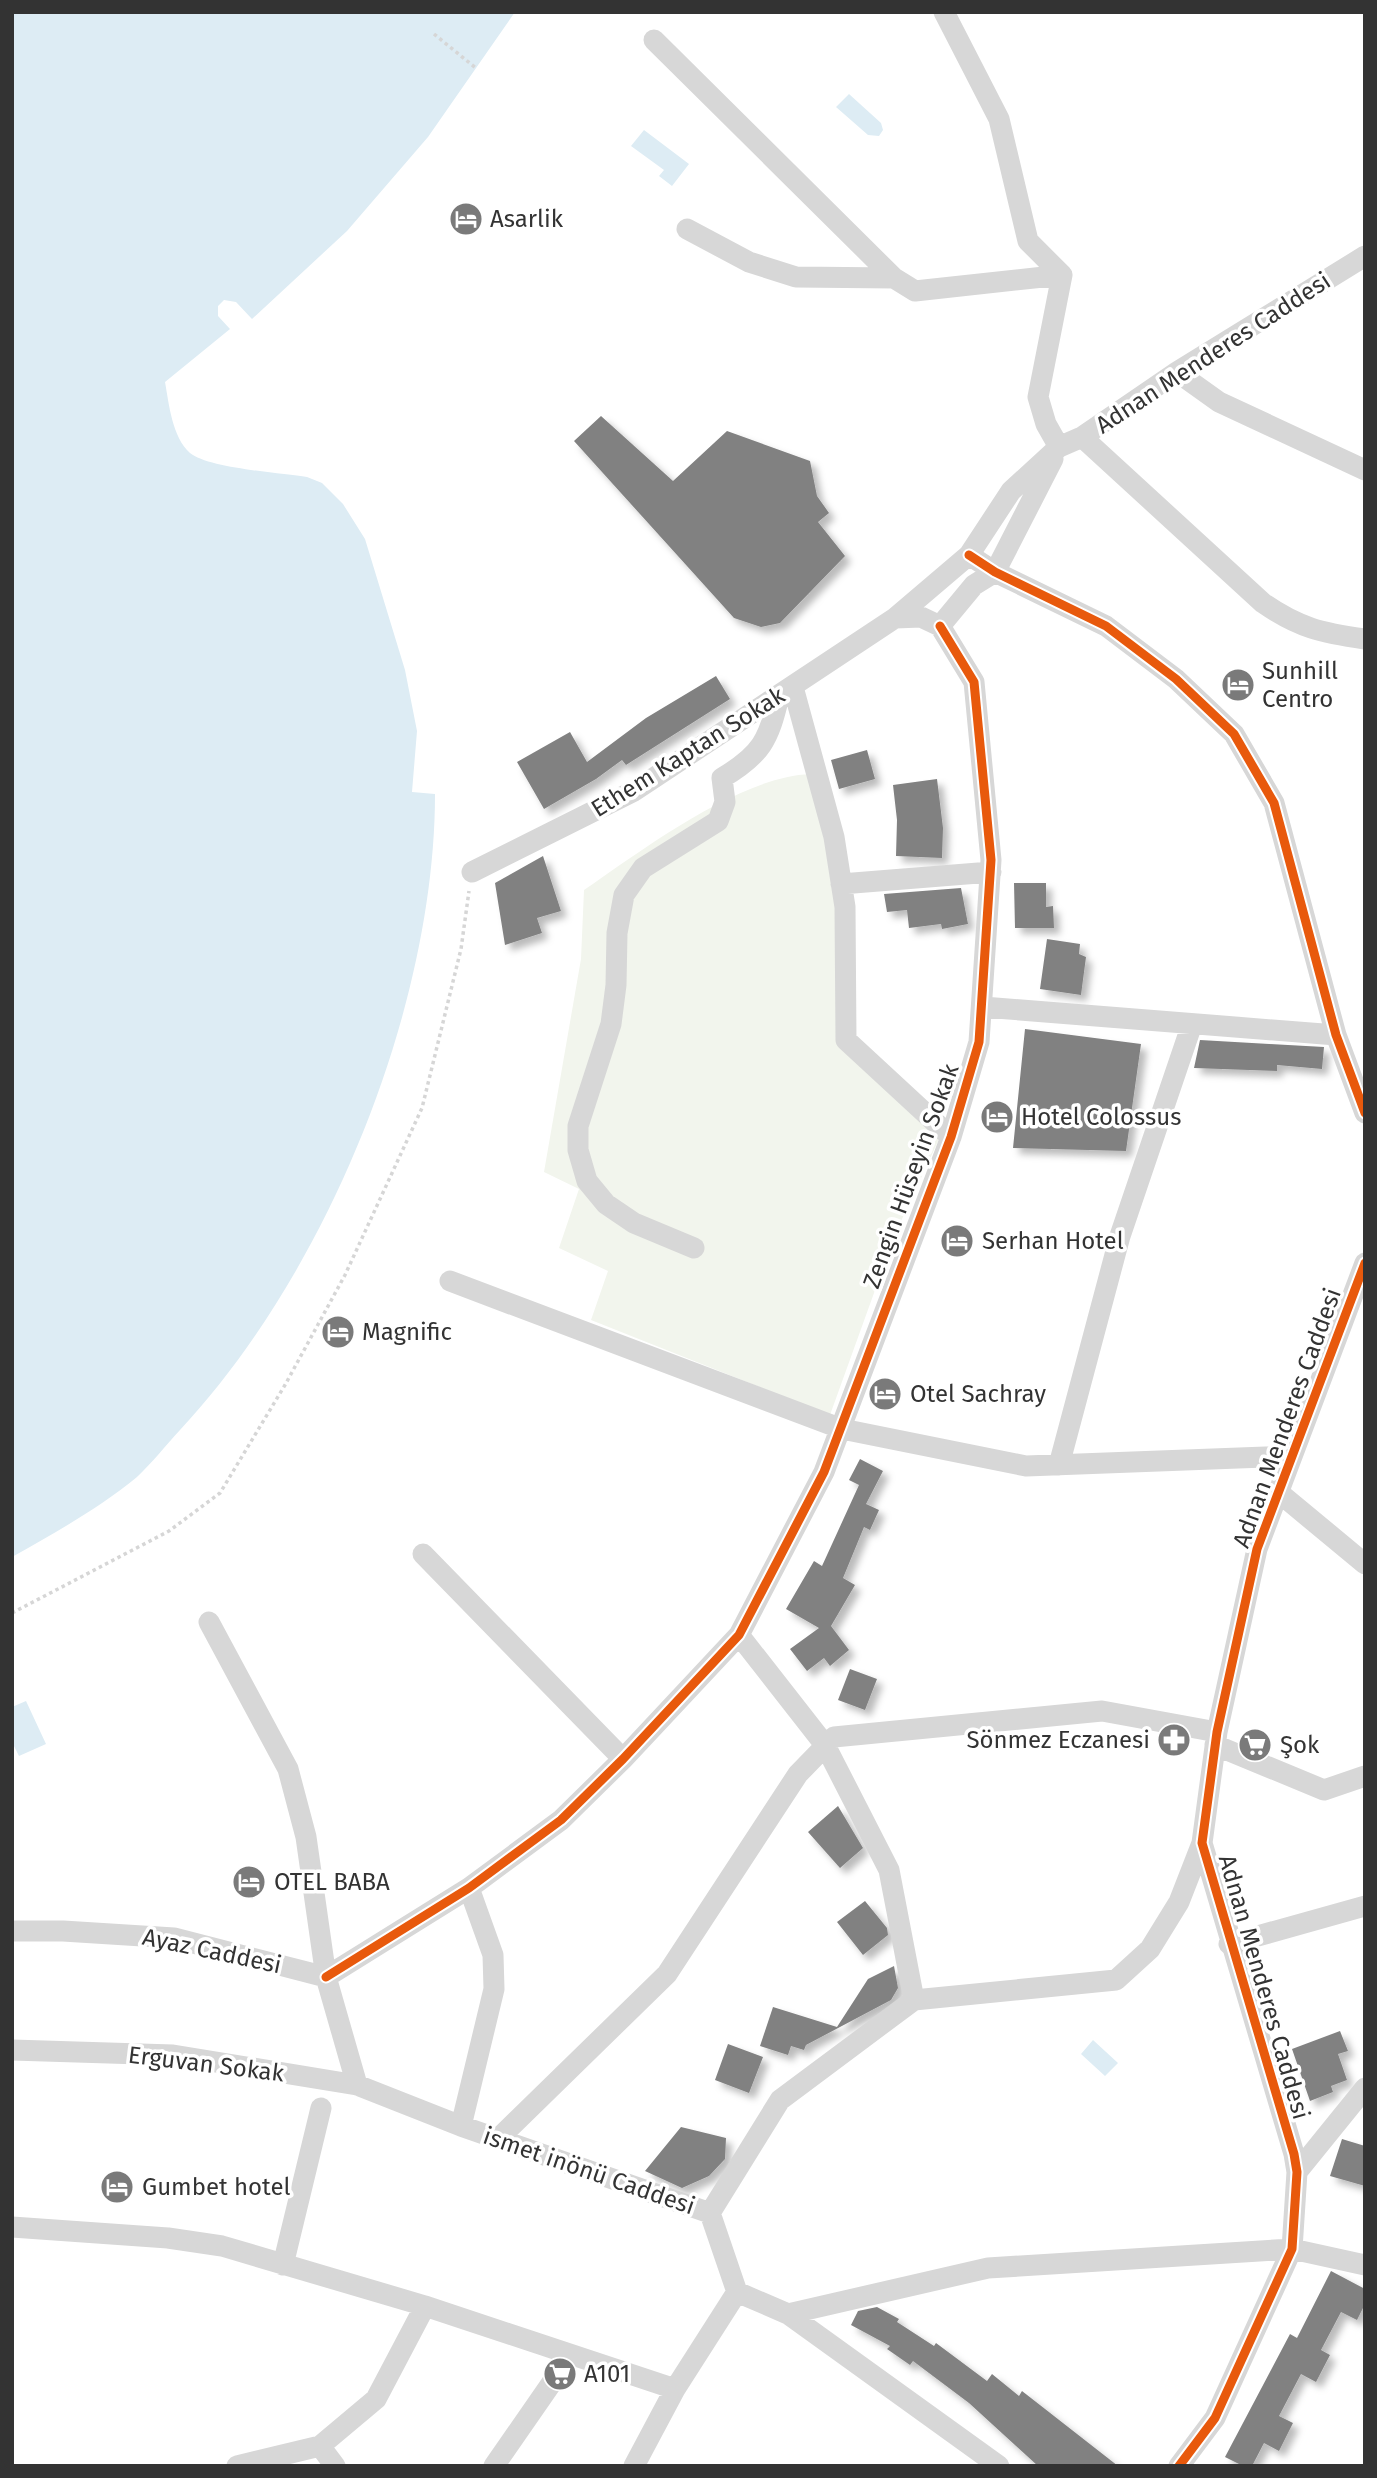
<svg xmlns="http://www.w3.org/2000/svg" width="1377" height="2478" viewBox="0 0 1377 2478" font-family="'Fira Sans',sans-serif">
<defs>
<filter id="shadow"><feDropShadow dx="6" dy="6" stdDeviation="3.5" flood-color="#0004"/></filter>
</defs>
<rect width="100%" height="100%" fill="#fff"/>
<path fill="#f2f5ed" d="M810,774L839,908L838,1034L940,1137L896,1232L830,1415L591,1320L608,1271L559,1248L579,1189L544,1172L581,959L584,890C642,850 739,777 810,774Z"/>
<path fill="#ddecf4" d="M12,12H515L428,137L347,231L252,319L236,302L224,300L218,306V316L230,329L165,382C169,404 172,437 190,453C208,468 281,473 307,477L322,483L343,504L365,539L405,670L417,731L412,792L435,794C435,1009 326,1274 180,1430C166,1445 152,1463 137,1477C99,1508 55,1533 12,1557Z
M849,94L881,123L883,130L879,136L868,135L836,107Z
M644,130L689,164L672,186L659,176L664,170L631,146Z
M26,1701L46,1744L19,1756L12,1742V1707Z
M1093,2040L1118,2063L1105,2076L1081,2054Z"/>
<path fill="#818181" filter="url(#shadow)" d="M601,416L673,481L727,431L810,461L817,496L829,513L818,522L845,556L780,623L761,627L734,618L574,441Z
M716,676L730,699L626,765L622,760L596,779L544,809L517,762L570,732L587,762L646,718Z
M867,750L875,779L839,789L831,760Z
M937,779L943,828L942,858L896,856L897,820L893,785Z
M543,856L561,911L537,918L542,933L505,945L495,883Z
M1014,883H1046V907L1053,906L1054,928H1015Z
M961,888L968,924L942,929L941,924L909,928L907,910L887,912L884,894Z
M1047,939L1080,944L1079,954L1086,957L1081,995L1040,989Z
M1025,1029L1141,1044L1126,1151L1013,1148Z
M1200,1040L1324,1047L1322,1069L1277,1065V1071L1194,1068Z
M860,1459L883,1471L866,1504L879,1510L870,1530L864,1527L843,1578L855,1585L831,1626L849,1650L830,1666L824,1658L807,1671L790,1649L819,1628L786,1609L814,1561L822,1566L859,1485L849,1480Z
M850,1669L877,1679L865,1710L838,1700Z
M838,1806L863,1848L840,1868L808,1832Z
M865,1901L887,1928L888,1935L863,1955L837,1922Z
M894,1966L898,1988L891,2000L806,2045L804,2050L791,2046L788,2055L760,2046L773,2007L837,2027L868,1979Z
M1340,2031L1348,2051L1338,2054L1347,2080L1331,2086L1333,2092L1310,2101L1292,2049Z
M728,2044L763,2057L749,2093L715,2080Z
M681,2127L726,2138L725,2159L709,2176L682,2188L645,2171Z
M1342,2139L1365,2146V2186L1330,2176Z
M1331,2271L1365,2289V2304L1357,2320L1341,2312L1321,2350L1330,2355L1316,2382L1301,2374L1279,2416L1293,2423L1279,2451L1264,2443L1252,2466H1243L1225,2457L1290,2334L1297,2338Z
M877,2307L899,2319L897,2322L934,2346L936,2343L987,2381L992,2374L1019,2396L1022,2391L1118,2466H1038L969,2403L913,2361L910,2365L887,2349L890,2346L851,2325L858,2311Z"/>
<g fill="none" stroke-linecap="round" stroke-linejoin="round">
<path stroke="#d6d6d6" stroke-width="3.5" stroke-dasharray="3.5 3.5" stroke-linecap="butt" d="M434,34L477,69
M12,1613L169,1531L220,1493L285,1385L345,1275L422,1108L461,949L469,891"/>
<path stroke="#d7d7d7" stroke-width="21" d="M944,12L999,119L1028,241L1062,275L1038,397L1046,424L1059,447
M654,40L894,278
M687,229L749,262L796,277L894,278L915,291L1062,275
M1177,372L1219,402L1365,470
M1082,437L1263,603C1299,628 1322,633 1365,639
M969,555L995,572L1106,626L1176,679L1234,734L1274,803L1336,1035L1365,1113
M895,618L969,555L1011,491L1059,447L1082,437L1177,372L1365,256
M940,626L974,585L995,572L1053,459
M793,687L834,837L845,907L846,1040L951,1137
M472,872L634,791L895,618L921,617L940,626
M841,884L991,872
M983,1007L1336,1035
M694,1248L634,1223L606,1204L587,1181L578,1150V1126L611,1024L616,985L617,933L624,895L643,868L718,821L725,802L722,778C761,755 769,740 779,696
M450,1281L842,1429L1026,1466L1291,1456
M1059,1465L1120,1236L1192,1024
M1277,1491L1365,1564
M423,1554L623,1759
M209,1622L288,1769L306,1837L326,1977L357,2085
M739,1635L825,1745L889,1870L914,2000
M1215,1745L1324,1790L1365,1776
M12,1931H63L174,1938L326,1977
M1229,1944L1365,1906
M326,1977L469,1888L561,1820L623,1759L739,1635L824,1472L951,1137L979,1042L991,860L974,682L940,626
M12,2050L173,2055L357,2085L461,2126L710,2213
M461,2126L494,1989L493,1955L469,1888
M499,2138L667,1974L798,1774L834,1737L1102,1711L1217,1732
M1297,2172L1365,2088
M710,2213L780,2100L914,2000L1116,1980L1150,1949L1179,1902L1202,1843
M710,2213L737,2292L788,2314L999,2466
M12,2227L168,2238L222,2246L425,2306L675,2389
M283,2265L321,2108
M788,2314L988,2268L1292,2249L1365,2265
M320,2446L335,2466
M237,2466L320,2446L376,2399L425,2306
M494,2466L571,2355
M634,2466L675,2389L737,2292
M1179,2466L1215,2418L1292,2249L1297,2172L1294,2154L1202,1843L1217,1732L1257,1549L1365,1263"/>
<defs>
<path id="cycleway" d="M969,555L995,572L1106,626L1176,679L1234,734L1274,803L1336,1035L1365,1113
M326,1977L469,1888L561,1820L623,1759L739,1635L824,1472L951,1137L979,1042L991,860L974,682L940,626
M1179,2466L1215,2418L1292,2249L1297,2172L1294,2154L1202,1843L1217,1732L1257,1549L1365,1263"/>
</defs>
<use href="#cycleway" stroke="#fff" stroke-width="13"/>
<use href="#cycleway" stroke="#e8590c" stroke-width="9"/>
</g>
<defs>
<symbol id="hotel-disc" viewBox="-11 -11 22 22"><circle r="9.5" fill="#7a7a7a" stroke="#fff"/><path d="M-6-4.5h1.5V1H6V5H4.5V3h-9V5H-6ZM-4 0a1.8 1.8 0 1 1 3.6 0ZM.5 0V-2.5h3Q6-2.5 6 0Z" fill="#fff"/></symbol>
<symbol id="pharmacy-disc" viewBox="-11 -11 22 22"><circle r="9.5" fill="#7a7a7a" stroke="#fff"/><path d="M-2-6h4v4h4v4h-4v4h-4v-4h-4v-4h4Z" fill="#fff"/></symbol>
<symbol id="supermarket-disc" viewBox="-11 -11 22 22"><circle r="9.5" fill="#7a7a7a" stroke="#fff"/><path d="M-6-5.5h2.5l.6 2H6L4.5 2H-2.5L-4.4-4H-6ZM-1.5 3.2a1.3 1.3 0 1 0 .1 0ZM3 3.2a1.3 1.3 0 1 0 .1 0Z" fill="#fff"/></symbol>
</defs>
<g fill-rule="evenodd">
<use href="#hotel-disc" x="447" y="200" width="38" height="38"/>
<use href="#hotel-disc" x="1219" y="666" width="38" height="38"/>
<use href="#hotel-disc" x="978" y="1098" width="38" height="38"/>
<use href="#hotel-disc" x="938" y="1222" width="38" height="38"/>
<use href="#hotel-disc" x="319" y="1313" width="38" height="38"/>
<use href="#hotel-disc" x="866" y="1375" width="38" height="38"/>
<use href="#pharmacy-disc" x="1155" y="1721" width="38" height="38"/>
<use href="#supermarket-disc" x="1236" y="1726" width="38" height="38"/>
<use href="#hotel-disc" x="230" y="1863" width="38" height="38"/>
<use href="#hotel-disc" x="98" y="2168" width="38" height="38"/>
<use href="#supermarket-disc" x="541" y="2355" width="38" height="38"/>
</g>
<g text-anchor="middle" stroke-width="7" stroke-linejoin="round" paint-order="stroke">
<g font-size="24" fill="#333" stroke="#fff" text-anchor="start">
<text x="490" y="227">Asarlik</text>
<text x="1262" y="679">Sunhill<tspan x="1262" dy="28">Centro</tspan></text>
<text x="1021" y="1125">Hotel Colossus</text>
<text x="982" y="1249">Serhan Hotel</text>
<text x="362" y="1340">Magnific</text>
<text x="910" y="1402">Otel Sachray</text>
<text x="1150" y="1748" text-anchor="end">Sönmez Eczanesi</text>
<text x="1280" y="1753">Şok</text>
<text x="274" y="1890">OTEL BABA</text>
<text x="142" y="2195">Gumbet hotel</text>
<text x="584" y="2382">A101</text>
</g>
<g font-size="24" fill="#333" stroke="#fff">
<text transform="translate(1213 353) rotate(-33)" y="8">Adnan Menderes Caddesi</text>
<text transform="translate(688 752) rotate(-32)" y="8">Ethem Kaptan Sokak</text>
<text transform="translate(911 1176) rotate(-70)" y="8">Zengin Hüseyin Sokak</text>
<text transform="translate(1287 1418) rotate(-70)" y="8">Adnan Menderes Caddesi</text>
<text transform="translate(212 1951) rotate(12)" y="8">Ayaz Caddesi</text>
<text transform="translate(1264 1987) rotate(74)" y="8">Adnan Menderes Caddesi</text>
<text transform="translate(206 2064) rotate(7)" y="8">Erguvan Sokak</text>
<text transform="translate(589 2171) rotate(19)" y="8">ismet inönü Caddesi</text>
</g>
</g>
<rect width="1377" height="2478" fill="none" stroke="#333333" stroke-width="28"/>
</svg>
